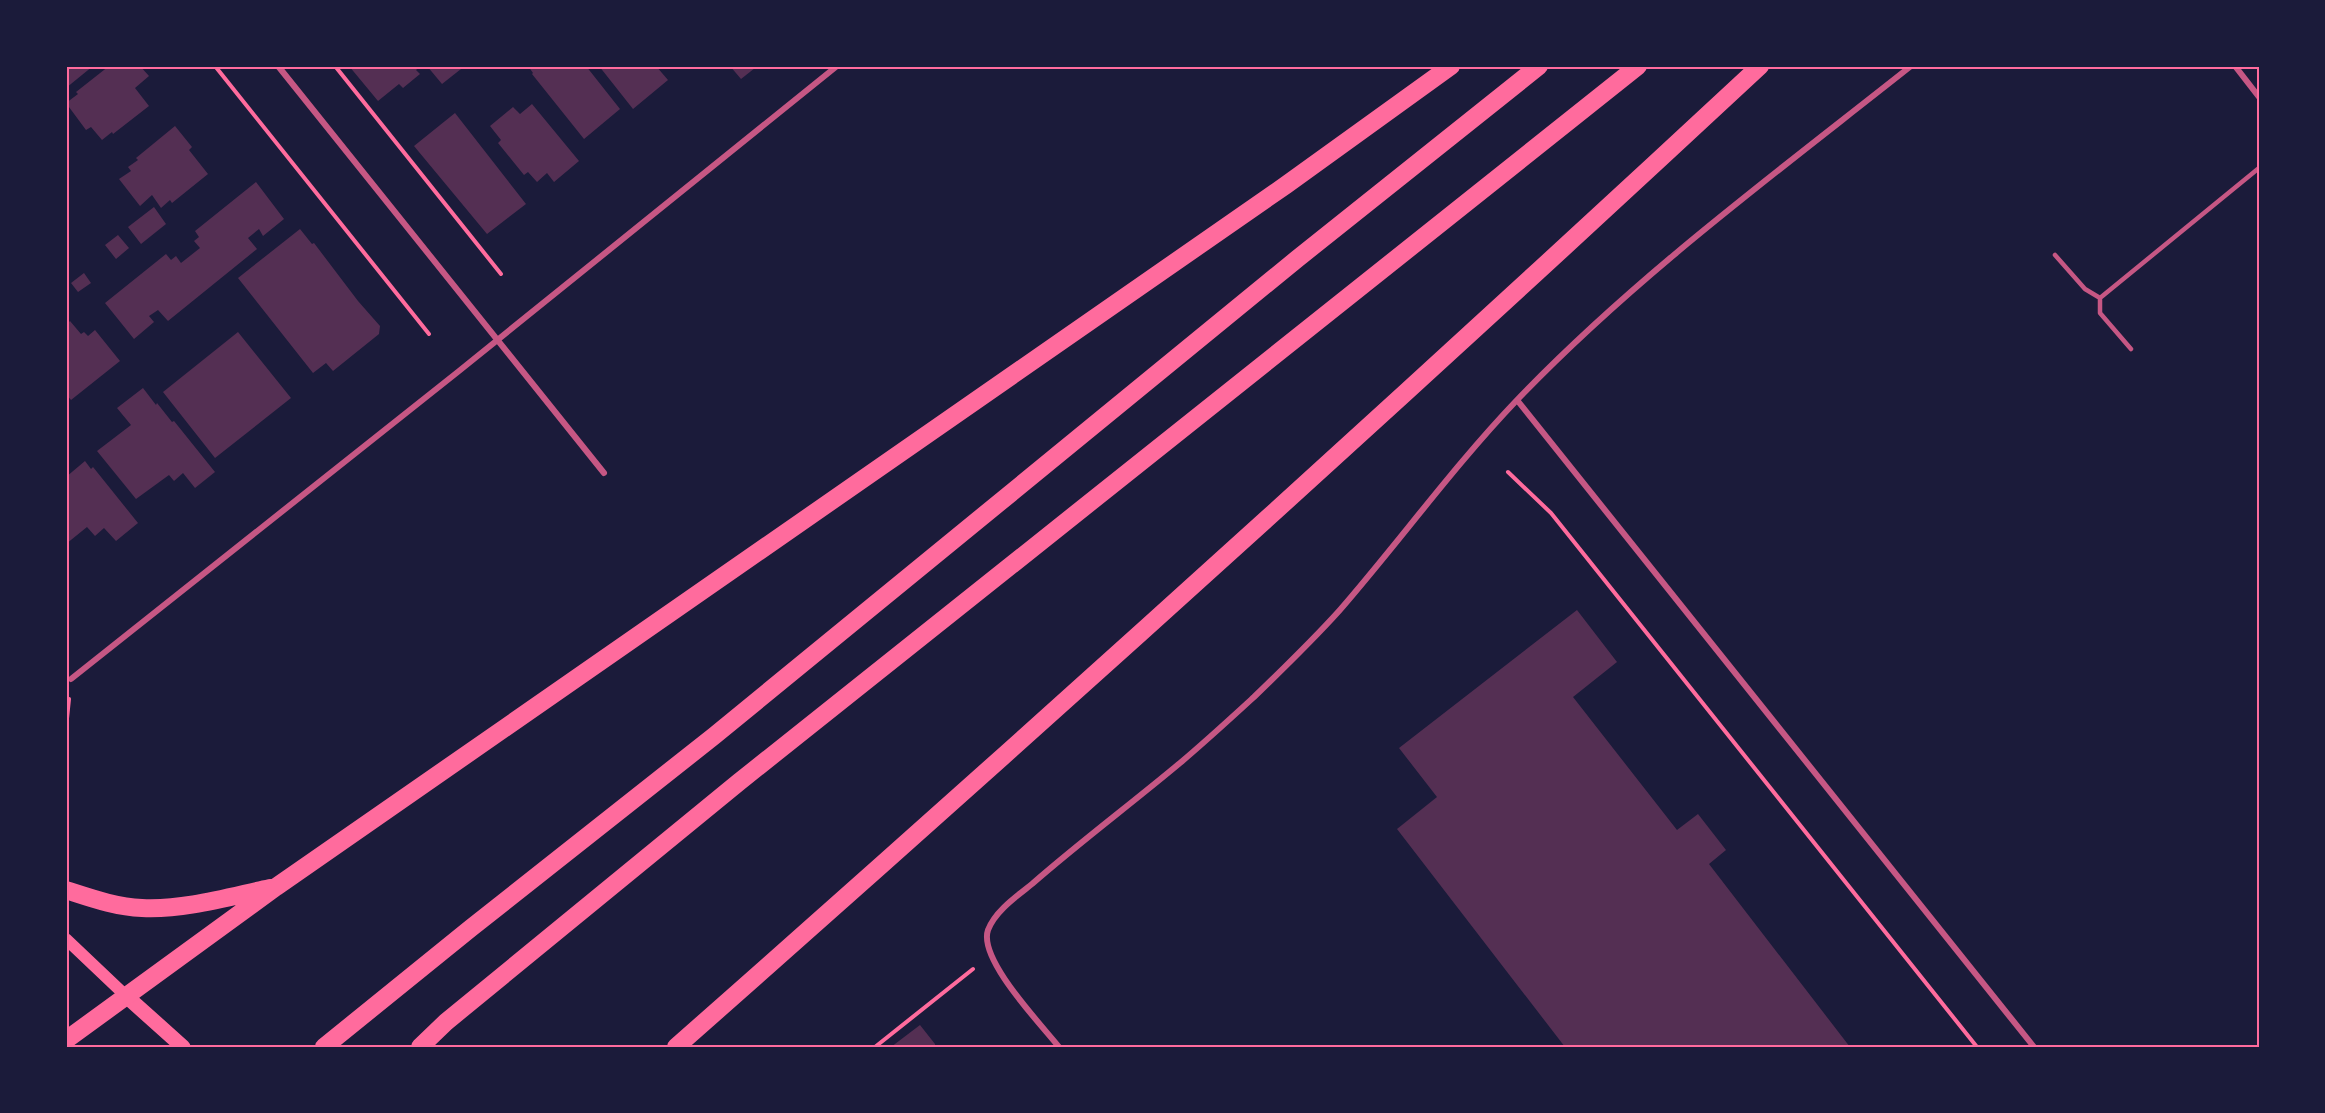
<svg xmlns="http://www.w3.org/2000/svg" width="2325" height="1113" viewBox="0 0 2325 1113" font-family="'PT Sans Narrow',sans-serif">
<rect width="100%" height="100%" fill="#1b1b3a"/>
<path fill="#542f53" d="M66,66H93L66,88Z
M109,66H140L149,76L135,88L149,106L113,134L112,132L102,140L91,127L86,130L66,103L78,94L76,92Z
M349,66H421L416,70L420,74L403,88L399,84L378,101Z
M427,66H459L461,69L442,84Z
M528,66H586L620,109L584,139L532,74L533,73Z
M599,66H656L668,80L633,109Z
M730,66H753L755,68L741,79Z
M532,104L579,161L554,182L547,173L537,182L528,172L524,175L498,143L501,140L490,126L513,107L520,114Z
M455,113L526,204L487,234L414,146Z
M175,126L192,147L189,150L208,174L172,203L170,200L161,208L152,195L140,206L119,179L131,171L128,167L138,160L136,158Z
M256,182L284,219L263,236L259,229L248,238L257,249L168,321L158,310L149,316L154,322L134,339L105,303L166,254L171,260L176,256L181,263L200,248L194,241L199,237L195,231Z
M154,207L166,224L141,244L128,227Z
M300,229L312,244L314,243L358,301L380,326L379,334L333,371L326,363L313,373L238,278Z
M118,235L129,248L116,259L105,245Z
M84,273L91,283L78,292L71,283Z
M70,321L81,334L84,332L88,336L95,330L120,361L71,400L66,394V325Z
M238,332L291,398L215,458L163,392Z
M143,388L156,405L157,403L172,422L174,421L215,472L195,488L183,473L174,481L169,475L136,499L97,451L131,425L117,408Z
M85,461L91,469L93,467L138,523L116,541L104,528L95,536L87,527L66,544V477Z
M1577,610L1617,662L1573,697L1677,830L1698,814L1726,850L1709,864L1850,1047H1565L1397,829L1437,797L1399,748Z
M920,1025L935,1044V1047H891Z"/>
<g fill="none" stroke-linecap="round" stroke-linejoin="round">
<path stroke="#ff6b9d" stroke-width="4" d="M215,66L429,334
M335,66L501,274
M1508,472L1551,513L1977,1047
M66,728L69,699
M875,1047L973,969"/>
<path stroke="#c65784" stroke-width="4.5" d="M2055,255L2085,289L2100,298
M2131,349L2100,313V298L2259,168"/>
<path stroke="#c65784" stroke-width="6" d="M278,66L604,473
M2235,66L2259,97
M1517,400L2034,1047
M71,679L459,371L837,66
M1059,1047C1040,1023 978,959 988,930C995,911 1017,896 1032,884C1080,842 1131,804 1180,763C1205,742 1230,719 1254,697C1283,669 1312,641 1339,611C1399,542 1453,467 1517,400C1636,276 1776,173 1911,66"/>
<path stroke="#ff6b9d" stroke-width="12" d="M66,939L125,995"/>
<path stroke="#ff6b9d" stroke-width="15" d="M125,995L183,1047"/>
<path stroke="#ff6b9d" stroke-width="18" d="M66,890C91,898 116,907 142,908C185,910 228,897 270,888
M66,1040L276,887L1286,185L1451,66
M324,1047L471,928L714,736L1297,259L1539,66
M420,1047L446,1022L739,782L1638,66
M676,1047C1041,725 1403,398 1760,66"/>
</g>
<rect width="2325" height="1113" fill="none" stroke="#1b1b3a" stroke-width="135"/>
<rect x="68" y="68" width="2190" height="978" fill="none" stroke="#ff6b9d" stroke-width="2"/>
</svg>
